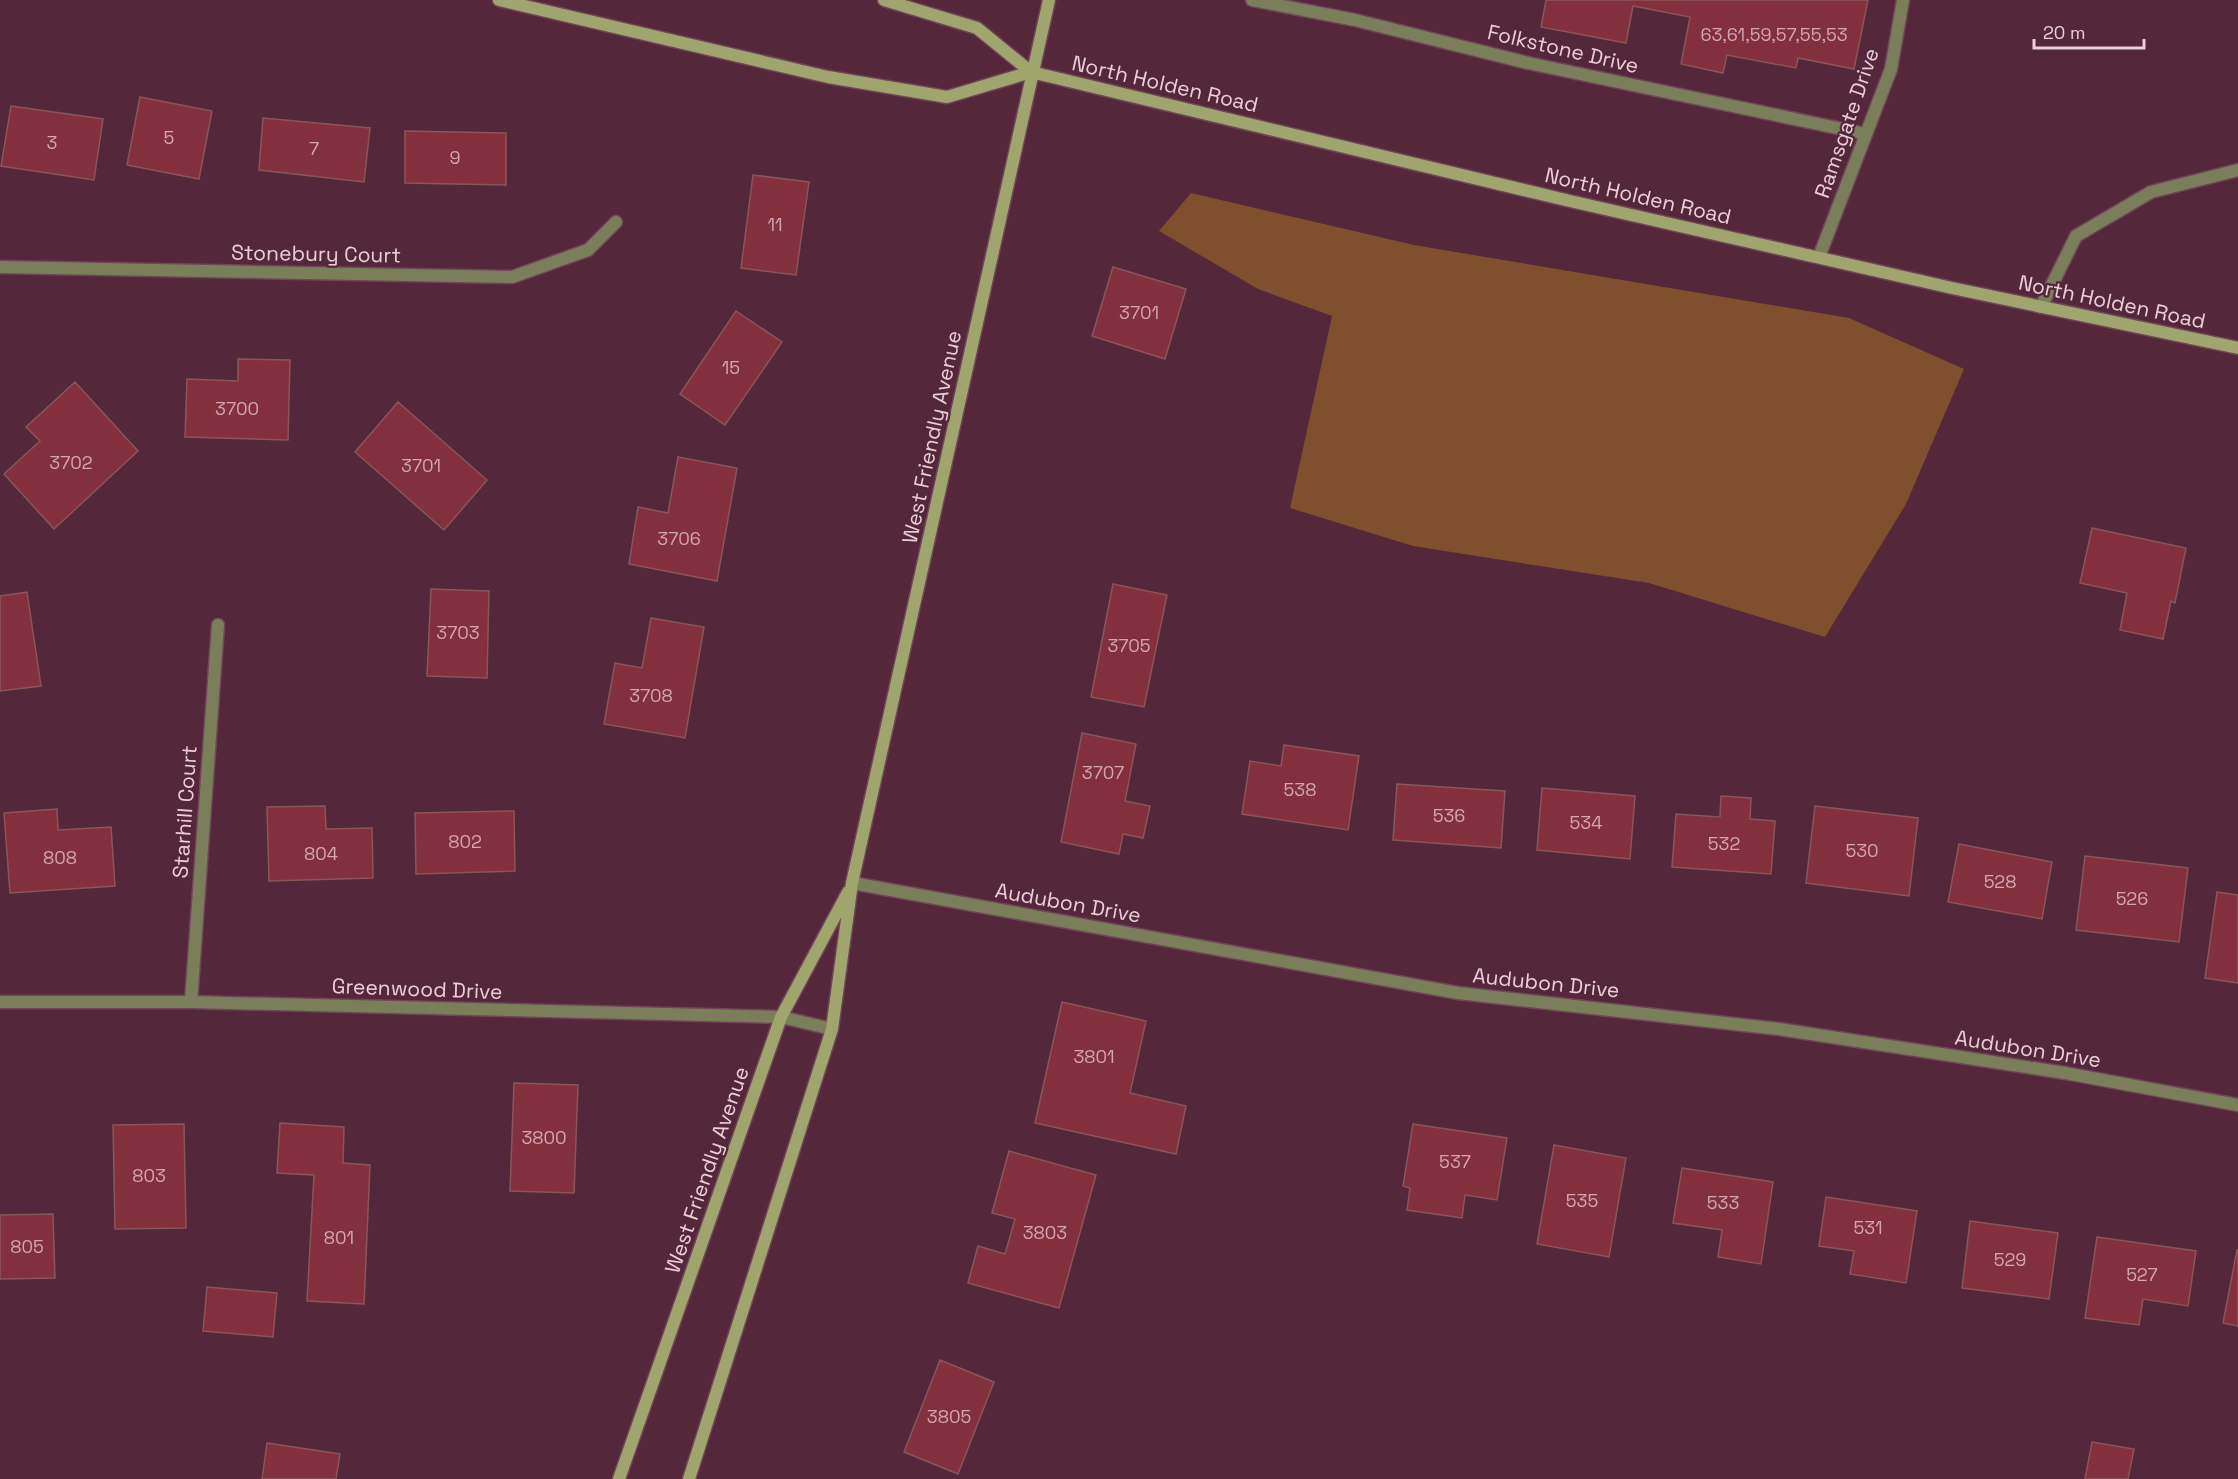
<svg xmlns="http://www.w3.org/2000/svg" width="2238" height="1479" viewBox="0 0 2238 1479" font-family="'Space Grotesk',sans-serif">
<rect width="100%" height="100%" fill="#54273b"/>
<path fill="#804f2e" d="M1191,193L1414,245L1849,318L1964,369L1906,504L1825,637L1649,583L1413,546L1290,508L1332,316L1258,289L1159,231Z"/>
<path fill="#83303e" stroke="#8a555a" stroke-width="1.5" d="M1546,0H1868L1854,69L1798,58L1796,68L1727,55L1723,73L1681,64L1690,17L1633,6L1626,43L1541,27Z
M140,97L212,111L199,179L127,165Z
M11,106L103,119L94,180L1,166Z
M263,118L370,128L364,182L259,170Z
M405,131L506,133V185L405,183Z
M753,175L809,182L796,275L741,268Z
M1113,267L1186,289L1165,359L1092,336Z
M736,311L782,342L725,425L680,394Z
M238,359L290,360L288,440L185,437L187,379L238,381Z
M75,382L138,451L54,529L4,474L40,441L26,427Z
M398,402L487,480L444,530L355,452Z
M678,457L737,468L717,581L629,564L638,507L668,513Z
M2092,528L2186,548L2175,603L2171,601L2163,639L2120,630L2127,593L2080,583Z
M1113,584L1167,595L1144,707L1091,697Z
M431,589L489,591L487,678L427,676Z
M27,592L41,686L0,691V596Z
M651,618L704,627L685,738L604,724L615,663L642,668Z
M1082,733L1136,744L1125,801L1150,806L1143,838L1123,834L1119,854L1061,842Z
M1284,745L1359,756L1348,830L1242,814L1250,761L1281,766Z
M1397,784L1505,791L1501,848L1393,840Z
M1542,788L1635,796L1630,859L1537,850Z
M1721,796L1751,798L1750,819L1775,821L1771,874L1672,867L1676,814L1720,817Z
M325,806L326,829L372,828L373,878L269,881L267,807Z
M1815,806L1918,818L1909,896L1806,883Z
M57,809L58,830L111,827L115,886L10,893L4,813Z
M514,811L515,871L416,874L415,813Z
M1959,844L2052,862L2042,919L1948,902Z
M2085,856L2188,868L2179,942L2076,930Z
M2217,892L2238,895V983L2205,978Z
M1062,1002L1146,1021L1130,1093L1186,1106L1176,1154L1035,1123Z
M514,1083L578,1085L574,1193L510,1191Z
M280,1123L344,1127L343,1163L370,1165L364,1304L307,1301L314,1175L277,1173Z
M184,1124L186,1228L115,1229L113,1125Z
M1413,1124L1507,1138L1497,1200L1465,1195L1462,1218L1407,1210L1410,1188L1403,1186Z
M1554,1145L1626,1158L1609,1257L1537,1244Z
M1009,1151L1096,1175L1059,1308L968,1283L978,1246L1005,1254L1015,1219L992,1213Z
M1682,1168L1773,1182L1761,1264L1718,1257L1722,1230L1673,1223Z
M1826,1197L1917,1211L1906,1283L1850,1274L1854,1251L1819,1246Z
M53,1214L55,1278L0,1279V1215Z
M1970,1221L2058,1233L2049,1299L1962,1288Z
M2097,1237L2196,1251L2188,1306L2143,1299L2139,1325L2085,1318Z
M2237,1250H2238V1326L2223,1323Z
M207,1287L277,1293L273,1337L203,1331Z
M940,1360L994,1382L958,1474L904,1452Z
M2092,1442L2134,1449L2128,1479H2085Z
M267,1443L340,1454L336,1479H262Z"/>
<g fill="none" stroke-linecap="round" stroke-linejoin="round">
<defs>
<path id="lane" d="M2041,307L2076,236L2151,192L2238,170"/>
<path id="street" d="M1252,0L1355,20L1528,63L1866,134
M1819,257L1891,69L1903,0
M0,267L512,277L588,250L616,222
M852,883L1458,993L1779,1029L2065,1073L2238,1105
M0,1002H191L781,1017L832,1029
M191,1002L218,625"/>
<path id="secondary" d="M499,0L828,77L947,97L1031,72
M884,0L977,28L1031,72L1570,201L1952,288L2238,348
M619,1479L781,1017L848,892
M689,1479L832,1029L852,883L1049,0"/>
</defs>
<use href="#lane" stroke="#6f4557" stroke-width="15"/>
<use href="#street" stroke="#6f4557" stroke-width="15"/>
<use href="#secondary" stroke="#6f4557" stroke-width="15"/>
<use href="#lane" stroke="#7a7e5b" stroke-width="12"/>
<use href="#street" stroke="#7a7e5b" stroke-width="12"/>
<use href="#secondary" stroke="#9fa56c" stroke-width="12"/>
</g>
<g text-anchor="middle" stroke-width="4.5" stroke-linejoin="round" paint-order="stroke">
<g font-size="18" fill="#d2a6b2">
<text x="1774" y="41">63,61,59,57,55,53</text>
<text x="169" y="144">5</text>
<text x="52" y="149">3</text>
<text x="314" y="155">7</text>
<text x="455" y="164">9</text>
<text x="775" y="231">11</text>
<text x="1139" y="319">3701</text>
<text x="731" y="374">15</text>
<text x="237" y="415">3700</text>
<text x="71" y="469">3702</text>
<text x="421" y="472">3701</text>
<text x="679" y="545">3706</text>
<text x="458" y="639">3703</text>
<text x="1129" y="652">3705</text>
<text x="651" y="702">3708</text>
<text x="1103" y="779">3707</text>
<text x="1300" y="796">538</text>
<text x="1449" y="822">536</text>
<text x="1586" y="829">534</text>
<text x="465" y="848">802</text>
<text x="1724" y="850">532</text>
<text x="1862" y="857">530</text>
<text x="321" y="860">804</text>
<text x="60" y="864">808</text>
<text x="2000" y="888">528</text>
<text x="2132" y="905">526</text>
<text x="1094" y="1063">3801</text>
<text x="544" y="1144">3800</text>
<text x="1455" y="1168">537</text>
<text x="149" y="1182">803</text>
<text x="1582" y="1207">535</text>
<text x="1723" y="1209">533</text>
<text x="1868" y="1234">531</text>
<text x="1045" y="1239">3803</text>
<text x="339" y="1244">801</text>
<text x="27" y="1253">805</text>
<text x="2010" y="1266">529</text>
<text x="2142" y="1281">527</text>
<text x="949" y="1423">3805</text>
</g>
<g font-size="21" fill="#ecced9" stroke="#54273b">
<text transform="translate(1563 49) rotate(13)" y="7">Folkstone Drive</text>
<text transform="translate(1165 84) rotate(13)" y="7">North Holden Road</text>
<text transform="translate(1847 123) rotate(-71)" y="7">Ramsgate Drive</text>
<text transform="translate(1638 196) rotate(13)" y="7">North Holden Road</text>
<text transform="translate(316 254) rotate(1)" y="7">Stonebury Court</text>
<text transform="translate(2112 302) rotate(12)" y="7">North Holden Road</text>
<text transform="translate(932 437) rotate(-78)" y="7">West Friendly Avenue</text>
<text transform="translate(185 812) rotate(-86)" y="7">Starhill Court</text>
<text transform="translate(1068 903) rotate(10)" y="7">Audubon Drive</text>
<text transform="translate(1546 983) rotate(6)" y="7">Audubon Drive</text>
<text transform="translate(417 989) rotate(2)" y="7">Greenwood Drive</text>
<text transform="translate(2028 1049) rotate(9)" y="7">Audubon Drive</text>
<text transform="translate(707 1170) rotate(-71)" y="7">West Friendly Avenue</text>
</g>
</g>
<path d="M2034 39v9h110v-9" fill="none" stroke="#ecced9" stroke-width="3"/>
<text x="2043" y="39" font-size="18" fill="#ecced9" stroke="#54273b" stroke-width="4.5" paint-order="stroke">20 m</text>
</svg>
